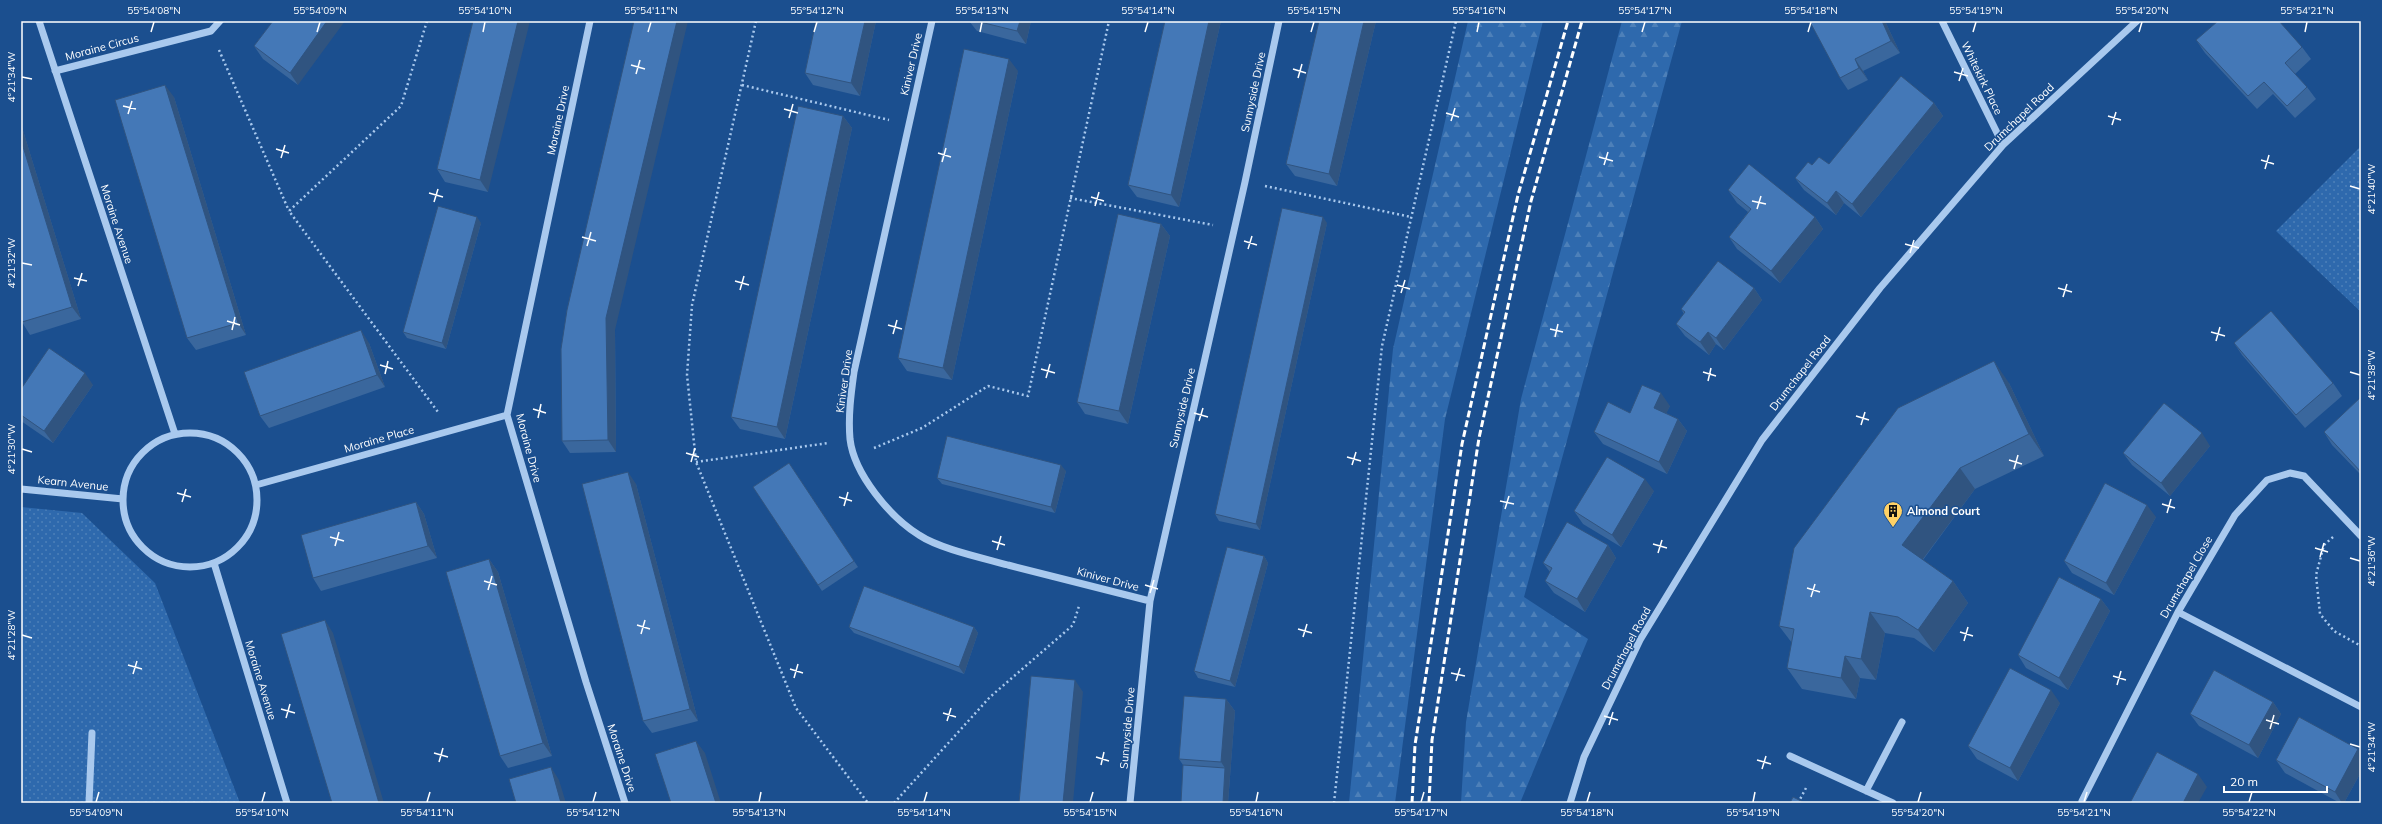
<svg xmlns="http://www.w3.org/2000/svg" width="2382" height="824" viewBox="0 0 2382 824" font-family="Mulish,sans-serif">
<defs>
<pattern id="forest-firs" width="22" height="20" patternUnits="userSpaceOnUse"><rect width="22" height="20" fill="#2e69ad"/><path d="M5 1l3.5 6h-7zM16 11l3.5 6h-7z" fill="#4d80b9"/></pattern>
<pattern id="park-dots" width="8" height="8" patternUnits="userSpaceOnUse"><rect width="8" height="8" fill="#2e69ad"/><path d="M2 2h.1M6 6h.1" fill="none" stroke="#4d80b9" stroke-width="1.8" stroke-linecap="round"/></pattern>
</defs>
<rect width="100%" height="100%" fill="#1b4f8f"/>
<path fill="url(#forest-firs)" d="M1468,21H1543L1445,419L1395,803H1349L1393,349Z
M1622,21H1682L1524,597L1588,639L1520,803H1461L1466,722L1521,399Z"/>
<path fill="url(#park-dots)" d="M2361,146V312L2276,231Z
M21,507L82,513L155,583L240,803H21Z"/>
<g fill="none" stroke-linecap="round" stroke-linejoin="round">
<path stroke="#a9c9ee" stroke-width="2.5" stroke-dasharray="2 3" stroke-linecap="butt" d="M427,21L401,106L289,211L438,412
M756,21L692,305L687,375L696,462L796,708L868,803
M219,50L289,211
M742,85L889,120
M1265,186L1411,217
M1070,198L1213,225
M874,448L922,428L988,386L1028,396L1109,21
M696,462L828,443
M2333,537L2324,545L2316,575L2320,614L2334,631L2361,646
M894,803L990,697L1073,625L1079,606
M1334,803L1382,346L1456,21
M1798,803L1806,788"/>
<path stroke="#a9c9ee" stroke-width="7" d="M39,21L175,434
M590,21L507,415L586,682L625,803
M932,21L854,372C851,394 848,416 850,439C854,474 890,517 919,535C940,549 983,558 1008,565C1055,577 1103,589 1150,601
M1942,21L2003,145
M55,71L211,31L220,21
M123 500a67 67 0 1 1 134 0a67 67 0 1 1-134 0Z
M256,485L507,415
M21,489L123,499
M214,563L287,803
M2178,612L2361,707
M1790,756L1893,803
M1866,791L1902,722
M2082,801L2178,612L2235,515L2267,480L2290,473L2304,476L2361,536
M89,803L92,733
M1130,803L1150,601L1245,182L1279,21
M1570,803L1584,757L1640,640L1762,440L1880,288L2003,145L2137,21"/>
<path stroke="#fff" stroke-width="3" stroke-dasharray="7 3" stroke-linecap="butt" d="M1412,803L1415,745L1462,444L1518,195L1568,21
M1429,803L1432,740L1479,438L1531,201L1582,21"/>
</g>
<path fill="#3a679d" d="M273,21L298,85L263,59L254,46Z
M473,21L488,192L445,182L437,169Z
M816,21H876L860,96L813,85L805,73Z
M969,21H1031L1026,44L977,31Z
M1165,21H1221L1179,207L1137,197L1128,185Z
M1319,21H1376L1337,186L1295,176L1286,164Z
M1885,21L1900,53L1863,71L1868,80L1848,90L1840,78Z
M2196,40L2302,47L2311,59L2295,74L2307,87L2316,99L2295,118L2273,94L2257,109L2205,53Z
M1018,71L952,380L907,371L898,358Z
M174,97L246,335L196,350L187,338Z
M1934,103L1943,116L1861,217L1844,203L1836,215L1804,190L1795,178L1812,165L1829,164Z
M843,116L852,128L785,439L740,429L731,417Z
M21,124L81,319L30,335L22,322L21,320Z
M1728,190L1815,217L1823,229L1780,283L1737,249L1729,237L1748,212L1737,203Z
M481,223L446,349L407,338L403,332Z
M1327,223L1260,530L1219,521L1215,514Z
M1161,224L1170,236L1128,424L1085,414L1077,402Z
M1754,288L1762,300L1724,350L1716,344L1709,355L1685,336L1676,324L1684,314L1681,309Z
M615,330L616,452L570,453L562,441Z
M369,343L385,387L269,428L260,416Z
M2234,343L2333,383L2342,396L2305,428L2242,355Z
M2009,383L2044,456L1975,489L1923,560L1953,581L1968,603L1934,652L1914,638L1885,633L1876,680L1860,678L1856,699L1802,689L1787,668L1792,643L1779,626Z
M93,385L53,443L21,421V389Z
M2361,397V475L2332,445L2324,432Z
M1670,406L1666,413L1678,419L1687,431L1667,474L1603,444L1594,432L1630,413Z
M2210,446L2170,496L2132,465L2123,453Z
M789,463L858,567L822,591L753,487Z
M1066,471L1055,513L942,484L937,478Z
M636,484L698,721L652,733L643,721Z
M1654,491L1621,547L1583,524L1574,511Z
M416,502L424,514L437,558L321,591L313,578Z
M2156,517L2114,595L2072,573L2064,561Z
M1608,545L1616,558L1585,612L1554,593L1545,581L1550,572L1543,563Z
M1264,556L1268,563L1235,687L1198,678L1194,671Z
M489,559L498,572L552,756L508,768L500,756Z
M2101,599L2110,611L2068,690L2026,668L2018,655Z
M849,627H974L978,633L964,674L854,633Z
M1226,699L1235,711L1228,803H1181L1183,765L1179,759Z
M2273,702L2281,714L2258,758L2199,726L2190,714Z
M2060,703L2018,781L1977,759L1968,746Z
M2276,760L2361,772L2344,803H2340L2285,773Z"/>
<path fill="#305480" d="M327,21H345L298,85L290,73Z
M518,21H530L488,192L480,180Z
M677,21H688L615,330L616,452L608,440L606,318Z
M865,21H876L860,96L851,83Z
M1020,21H1031L1026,44L1017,31Z
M1209,21H1221L1179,207L1171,195Z
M1364,21H1376L1337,186L1329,174Z
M1882,21H1885L1900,53L1891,41Z
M1009,59L1018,71L952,380L943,368Z
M1855,59L1863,71L1868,80L1859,68Z
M165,85L174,97L246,335L238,323Z
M1934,103L1943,116L1861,217L1852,204Z
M843,116L852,128L785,439L777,427Z
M21,124L81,319L72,307L21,140Z
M1836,191L1844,203L1836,215L1827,203Z
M477,217L481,223L446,349L442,343Z
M1323,217L1327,223L1260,530L1256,524Z
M1815,217L1823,229L1780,283L1771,271Z
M1161,224L1170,236L1128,424L1119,411Z
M1754,288L1762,300L1724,350L1716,338Z
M361,330L369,343L385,387L377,375Z
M1708,332L1716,344L1709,355L1700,342Z
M1994,361L2009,383L2044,456L2029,434Z
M85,373L93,385L53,443L44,431Z
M1661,393L1670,406L1663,420L1654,408Z
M1678,419L1687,431L1667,474L1659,462Z
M2202,433L2210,446L2170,496L2161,483Z
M1061,465L1066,471L1055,513L1051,507Z
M1960,468L1975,489L1917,567L1902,545Z
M628,472L636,484L698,721L690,709Z
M1645,479L1654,491L1621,547L1612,535Z
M416,502L424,514L437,558L428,546Z
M2147,505L2156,517L2114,595L2106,583Z
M1608,545L1616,558L1585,612L1577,599Z
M1264,556L1268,563L1235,687L1230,681Z
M489,559L498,572L552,756L543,743Z
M1953,581L1968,603L1934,652L1918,630Z
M2101,599L2110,611L2068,690L2059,678Z
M1870,612L1885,633L1876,680L1861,659Z
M325,620L333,633L384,803H379Z
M974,627L978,633L964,674L959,667Z
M1845,656L1860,678L1856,699L1841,678Z
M1075,680L1083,692L1073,803H1063Z
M2051,690L2060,703L2018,781L2010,768Z
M1226,699L1235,711L1228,803H1223L1225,768L1221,762Z
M2273,702L2281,714L2258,758L2249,745Z
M696,741L705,753L721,803H716Z
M2358,749L2361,753V772L2344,803H2342L2335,792Z
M551,767L559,780L566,803H561Z
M2198,774L2207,787L2198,803H2183Z"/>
<path fill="#4478b7" stroke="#305480" d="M273,21H327L290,73L254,46Z
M473,21H518L480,180L437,169Z
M634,21H677L606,318L608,440L562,441L561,349L567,310Z
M816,21H865L851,83L805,73Z
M976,21H1020L1017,31Z
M1165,21H1209L1171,195L1128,185Z
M1319,21H1364L1329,174L1286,164Z
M1812,21H1882L1891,41L1855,59L1859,68L1840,78L1810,22Z
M2218,21H2279L2302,47L2285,63L2307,87L2287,106L2264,82L2248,96L2196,40Z
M964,49L1009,59L943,368L898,358Z
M1901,76L1934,103L1852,204L1836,191L1827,203L1795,178L1808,162L1812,165L1819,157L1829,164Z
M165,85L238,323L187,338L115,100Z
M798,106L843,116L777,427L731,417Z
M21,140L72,307L22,322L21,320Z
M1749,164L1815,217L1771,271L1729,237L1751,209L1728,190Z
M438,206L477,217L442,343L403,332Z
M1282,208L1323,217L1256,524L1215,514Z
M1118,214L1161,224L1119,411L1077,402Z
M1718,261L1754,288L1716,338L1708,332L1700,342L1676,324L1685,312L1681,309Z
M2271,311L2333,383L2296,415L2234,343Z
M361,330L377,375L260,416L244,372Z
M49,348L85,373L44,431L21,415V389Z
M1994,361L2029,434L1960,468L1902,545L1953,581L1918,630L1898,617L1870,612L1861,659L1845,656L1841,678L1787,668L1794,629L1779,626L1794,548L1898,408Z
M1642,385L1661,393L1654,408L1678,419L1659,462L1594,432L1608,402L1630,413Z
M2361,397V472L2324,432Z
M2164,403L2202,433L2161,483L2123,453Z
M947,436L1061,465L1051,507L937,478Z
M1607,457L1645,479L1612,535L1574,511Z
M789,463L854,561L818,585L753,487Z
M628,472L690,709L643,721L582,484Z
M2105,483L2147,505L2106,583L2064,561Z
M416,502L428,546L313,578L301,535Z
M1567,522L1608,545L1577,599L1545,581L1552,568L1543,563Z
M1227,547L1264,556L1230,681L1194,671Z
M489,559L543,743L500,756L446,572Z
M2059,577L2101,599L2059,678L2018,655Z
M864,586L974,627L959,667L849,627Z
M325,620L379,803H332L281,634Z
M2010,668L2051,690L2010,768L1968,746Z
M2214,670L2273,702L2249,745L2190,714Z
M1031,676L1075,680L1063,803H1019Z
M1184,696L1226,699L1221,762L1179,759Z
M2299,717L2358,749L2335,792L2276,760Z
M696,741L716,803H671L655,754Z
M2157,752L2198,774L2183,803H2130Z
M1183,765L1225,768L1223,803H1181Z
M551,767L561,803H516L509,779Z
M1793,797L1805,803H1790Z"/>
<path fill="none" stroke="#fff" stroke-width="1.5" d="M151,32L154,22M317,32L320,22M483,32L485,22M648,32L651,22M814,32L817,22M980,32L982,22M1145,32L1148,22M1311,32L1314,22M1477,32L1479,22M1642,32L1645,22M1808,32L1811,22M1973,32L1976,22M2139,32L2142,22M2305,32L2307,22M631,65L645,69M1293,69L1306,73M1954,72L1968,76M636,74L640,60M22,77L32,79M1298,78L1302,64M1959,81L1963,68M123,106L136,109M784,109L798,113M1446,113L1459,117M128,114L132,101M2108,116L2121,120M789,118L793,104M1451,121L1455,108M2112,125L2116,112M276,149L289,153M938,153L951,157M1599,157L1613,161M281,158L285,145M2261,160L2274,164M942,162L946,148M1604,165L1608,152M2265,169L2269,155M2350,186L2360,189M429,193L443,197M1091,197L1104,201M1752,201L1766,204M434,202L438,189M1095,206L1099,192M1757,209L1761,196M582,237L596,241M1244,241L1257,245M1905,244L1919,248M587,246L591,232M1248,249L1252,236M1910,253L1914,240M22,263L32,265M74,278L87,281M735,281L749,285M1397,285L1410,289M78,286L82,273M2058,288L2072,292M740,290L744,276M1401,293L1405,280M2063,297L2067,284M227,321L240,325M888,325L902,329M1550,329L1563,332M232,330L235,317M2211,332L2225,336M893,334L897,320M1555,337L1558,324M2216,341L2220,327M380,365L393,369M1041,369L1055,373M1703,372L1716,376M2350,372L2360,375M385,374L388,361M1046,378L1050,364M1708,381L1711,368M533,409L546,413M1194,413L1208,417M1856,416L1869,420M538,418L541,404M1199,421L1203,408M1861,425L1865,412M22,449L32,452M686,453L699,457M1347,457L1361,461M2009,460L2022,464M691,462L695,448M1352,465L1356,452M2014,469L2018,455M177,493L191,497M839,497L852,501M1500,501L1514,504M182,502L186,489M2162,504L2175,508M844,506L848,492M1505,509L1509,496M2167,513L2171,499M330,537L344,541M992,541L1005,545M1653,544L1667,548M335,546L339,532M2315,548L2328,552M997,550L1001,536M1658,553L1662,540M2320,557L2324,543M2350,558L2360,561M484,581L497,585M1145,585L1158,589M1807,588L1820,592M488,590L492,576M1150,593L1154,580M1811,597L1815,584M637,625L650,629M1298,629L1312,633M1960,632L1973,636M641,634L645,620M22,635L32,638M1303,637L1307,624M1964,641L1968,627M128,665L142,669M790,669L803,673M1451,673L1465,676M133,674L137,661M2113,676L2126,680M794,678L798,664M1456,681L1460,668M2117,685L2121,671M281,709L295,713M943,713L956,717M1604,716L1618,720M286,718L290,704M2266,720L2279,724M947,721L951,708M1609,725L1613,712M2270,729L2274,715M2350,744L2360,747M434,753L448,757M1096,757L1109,761M1757,760L1771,764M439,762L443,748M1101,765L1104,752M1762,769L1766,756M96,802L99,792M262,802L265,792M427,802L430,792M593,802L596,792M759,802L761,792M924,802L927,792M1090,802L1093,792M1256,802L1258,792M1421,802L1424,792M1587,802L1590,792M1753,802L1755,792M1918,802L1921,792M2084,802L2087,792M2249,802L2252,792"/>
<defs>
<symbol id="building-pin" viewBox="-11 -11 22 30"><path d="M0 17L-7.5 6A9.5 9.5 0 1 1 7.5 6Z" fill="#ffd166" stroke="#1b4f8f"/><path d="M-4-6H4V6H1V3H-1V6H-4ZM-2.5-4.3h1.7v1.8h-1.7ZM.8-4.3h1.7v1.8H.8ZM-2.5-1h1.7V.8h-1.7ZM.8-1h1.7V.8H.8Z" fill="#111"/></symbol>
</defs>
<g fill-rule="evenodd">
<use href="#building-pin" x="1882" y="500" width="22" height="30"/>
</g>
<g text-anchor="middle" stroke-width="3" stroke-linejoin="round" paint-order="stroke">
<g font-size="11" fill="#fff" stroke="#1b4f8f">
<text transform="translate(102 47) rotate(-15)" y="4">Moraine Circus</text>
<text transform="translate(911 64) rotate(-77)" y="4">Kiniver Drive</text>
<text transform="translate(1982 78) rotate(64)" y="4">Whitekirk Place</text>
<text transform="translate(1253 92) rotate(-78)" y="4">Sunnyside Drive</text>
<text transform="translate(2019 117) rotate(-44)" y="4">Drumchapel Road</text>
<text transform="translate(558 120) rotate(-78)" y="4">Moraine Drive</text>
<text transform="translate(117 224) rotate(72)" y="4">Moraine Avenue</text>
<text transform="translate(1800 373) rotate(-52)" y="4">Drumchapel Road</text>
<text transform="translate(844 381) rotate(-82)" y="4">Kiniver Drive</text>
<text transform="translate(1182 408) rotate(-77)" y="4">Sunnyside Drive</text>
<text transform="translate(379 439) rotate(-16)" y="4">Moraine Place</text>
<text transform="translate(529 448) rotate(75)" y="4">Moraine Drive</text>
<text transform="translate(73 483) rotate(6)" y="4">Kearn Avenue</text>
<text transform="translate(2186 577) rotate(-60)" y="4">Drumchapel Close</text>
<text transform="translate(1108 579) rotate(15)" y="4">Kiniver Drive</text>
<text transform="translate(1626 648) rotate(-62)" y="4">Drumchapel Road</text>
<text transform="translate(261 680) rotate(73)" y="4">Moraine Avenue</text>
<text transform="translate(1127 728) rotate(-85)" y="4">Sunnyside Drive</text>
<text transform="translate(622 758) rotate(72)" y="4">Moraine Drive</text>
</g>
<g font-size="11" font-weight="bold" fill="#fff" stroke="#1b4f8f" text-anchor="start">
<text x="1907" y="515">Almond Court</text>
</g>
</g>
<rect width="2382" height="824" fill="none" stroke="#1b4f8f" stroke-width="44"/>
<path d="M2224 786v6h103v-6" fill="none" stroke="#ffffff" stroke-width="2"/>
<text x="2230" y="786" font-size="12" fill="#ffffff" stroke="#1b4f8f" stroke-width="3" paint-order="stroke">20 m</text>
<rect x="22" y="22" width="2338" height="780" fill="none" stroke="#fff" stroke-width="1.5"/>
<g font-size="10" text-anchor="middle" fill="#fff">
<text x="154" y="14">55°54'08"N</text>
<text x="320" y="14">55°54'09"N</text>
<text x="485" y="14">55°54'10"N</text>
<text x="651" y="14">55°54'11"N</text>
<text x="817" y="14">55°54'12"N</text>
<text x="982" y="14">55°54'13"N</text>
<text x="1148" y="14">55°54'14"N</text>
<text x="1314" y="14">55°54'15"N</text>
<text x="1479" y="14">55°54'16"N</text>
<text x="1645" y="14">55°54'17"N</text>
<text x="1811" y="14">55°54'18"N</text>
<text x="1976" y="14">55°54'19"N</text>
<text x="2142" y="14">55°54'20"N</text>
<text x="2307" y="14">55°54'21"N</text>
<text transform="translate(11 77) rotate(-90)" y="4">4°21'34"W</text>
<text transform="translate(2371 189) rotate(-90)" y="4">4°21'40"W</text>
<text transform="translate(11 263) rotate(-90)" y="4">4°21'32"W</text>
<text transform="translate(2371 375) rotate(-90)" y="4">4°21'38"W</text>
<text transform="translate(11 449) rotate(-90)" y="4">4°21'30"W</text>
<text transform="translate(2371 561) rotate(-90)" y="4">4°21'36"W</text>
<text transform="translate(11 635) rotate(-90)" y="4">4°21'28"W</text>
<text transform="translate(2371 747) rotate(-90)" y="4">4°21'34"W</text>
<text x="96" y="816">55°54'09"N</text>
<text x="262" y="816">55°54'10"N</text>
<text x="427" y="816">55°54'11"N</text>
<text x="593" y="816">55°54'12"N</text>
<text x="759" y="816">55°54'13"N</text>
<text x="924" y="816">55°54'14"N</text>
<text x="1090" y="816">55°54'15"N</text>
<text x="1256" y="816">55°54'16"N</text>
<text x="1421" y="816">55°54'17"N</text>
<text x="1587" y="816">55°54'18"N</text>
<text x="1753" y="816">55°54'19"N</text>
<text x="1918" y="816">55°54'20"N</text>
<text x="2084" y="816">55°54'21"N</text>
<text x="2249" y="816">55°54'22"N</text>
</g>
</svg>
